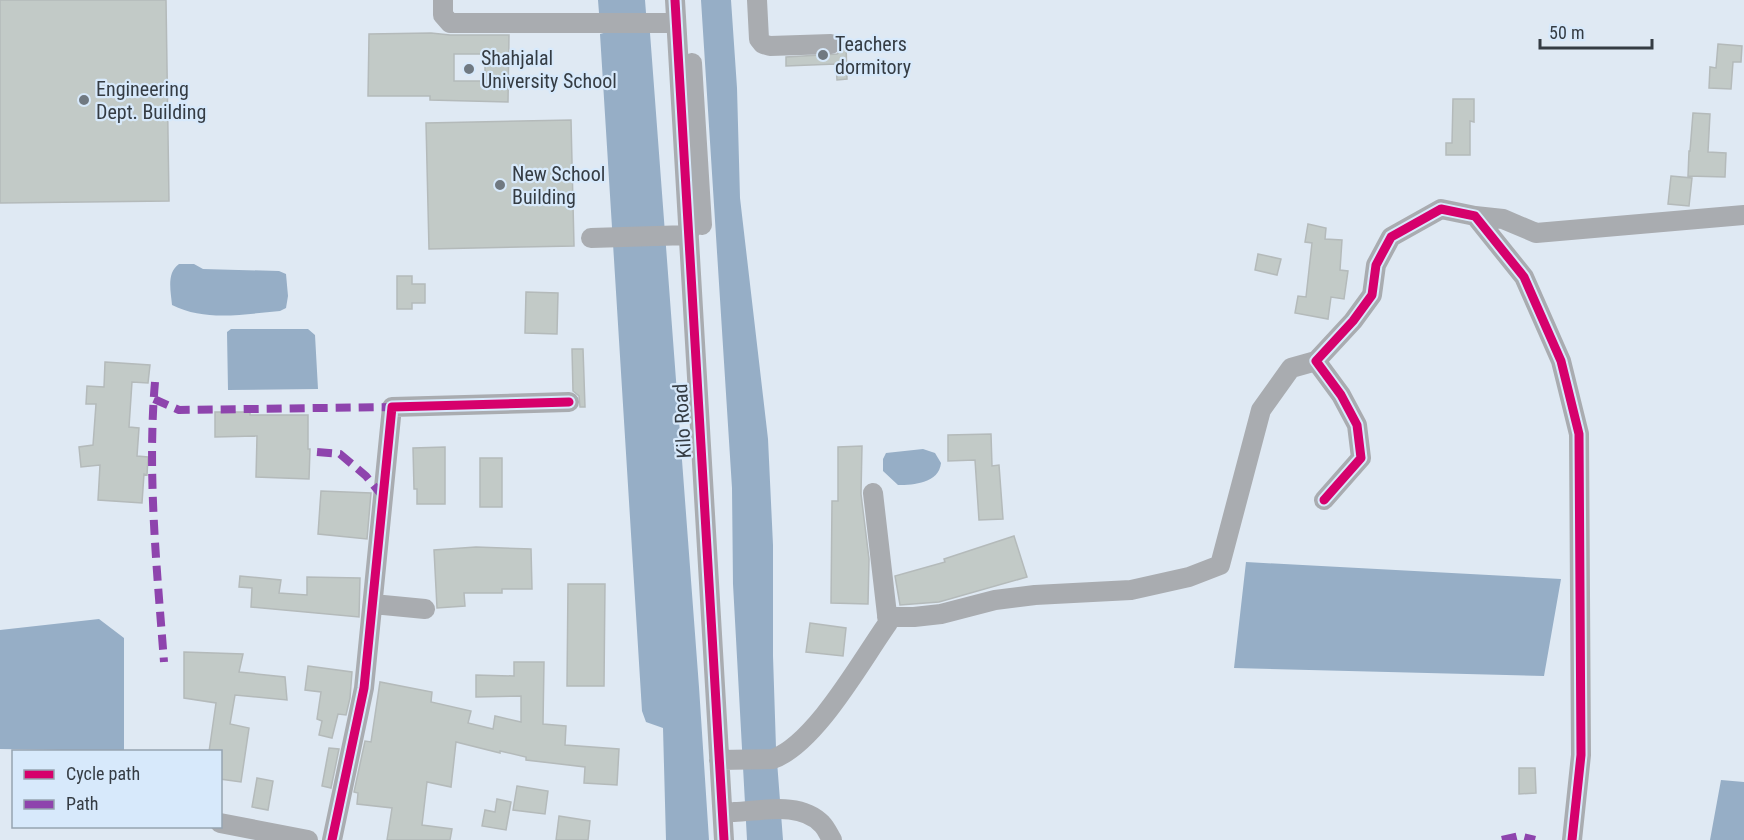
<svg xmlns="http://www.w3.org/2000/svg" width="1744" height="840" viewBox="0 0 1744 840" font-family="'Roboto Condensed',sans-serif">
<rect width="100%" height="100%" fill="#dfe9f3"/>
<path fill="#96aec6" d="M598,0H645L646,13H599Z
M701,0H731L737,88L740,198L768,439L773,545V656L776,748L783,840H747L733,584L732,488Z
M607,32L650,33L699,687L709,840H666L663,728L646,722L642,711L600,34Z
M179,264H194L203,269L279,271L286,274L288,296L286,308L280,311C244,314 206,322 172,305C171,292 166,273 179,264Z
M231,329H308L315,335L318,389L228,390L227,332Z
M923,449L935,453L941,463C939,483 914,485 898,485L883,471V459L886,453Z
M1246,562L1561,579L1544,676L1234,668Z
M99,619L124,638V751L0,749V630Z
M1721,780L1744,782V840H1710Z"/>
<path fill="#c2cac7" stroke="#b4baba" stroke-width="1.5" fill-rule="evenodd" d="M0,0H166L169,201L0,203Z
M431,33L450,35H509L508,102L430,100V96H368L369,34ZM454,54H485V81H454Z
M843,43H846L847,79L837,80L836,64L786,66V57L837,54L841,50Z
M1718,44L1742,46L1741,62H1733L1731,89L1709,88L1710,67L1716,68Z
M1453,99H1474V122L1470,121V155H1446V143H1452Z
M1693,113L1710,114L1708,152L1726,153L1725,177L1688,176L1689,151H1690Z
M571,120L574,246L429,249L426,123Z
M1671,176L1692,178L1689,206L1668,204Z
M1308,224L1326,228L1325,239L1342,240L1340,270L1348,271L1344,299L1331,297L1328,319L1295,313L1298,296L1306,297L1312,243L1305,242Z
M1258,254L1281,259L1277,275L1255,270Z
M397,276H412V284H425V303H412V309H397Z
M526,292L558,293L557,334L525,333Z
M572,349H583L585,407H580L579,396L573,391Z
M105,362L150,365L148,383L132,382L129,427L139,428L137,456L148,457L147,475L144,474L142,503L98,500L100,465L81,467L79,447L93,445L96,404H86L87,386L104,387Z
M215,412H250V415H308V449H310L309,479L256,477L257,436L215,437Z
M991,434L992,466L999,465L1003,519L979,520L975,460L948,461V435Z
M862,446L861,494L869,559L868,604L831,603L832,501H838V447Z
M445,447V504H417V489H414L413,448Z
M480,458H502V507H480Z
M321,491L371,493L367,539L318,534Z
M1014,536L1027,577L939,602L900,605L895,576L945,562L944,559Z
M476,547L531,549L532,589H502V593H464L465,606L437,608L434,550Z
M240,576L281,580L279,593L307,595V577L360,578L359,617L251,607L252,588L239,587Z
M568,584H605L604,686H567Z
M810,623L846,628L843,656L806,652Z
M184,652L243,654L239,672L285,677L287,700L235,695L230,724L249,728L241,782L220,779V752H209L216,703L184,698Z
M514,662H544L543,724L566,726L565,745L619,749L617,785L584,783L585,767L526,760V757L500,751V753L456,742L451,787L427,782L422,825L452,829L450,840H387L392,808L357,804L358,793L354,792L365,741L371,742L380,682L432,692L431,702L471,711L468,723L493,729L495,716L521,722V696L476,697V675L514,676Z
M308,666L352,672L350,698L346,715L338,714L332,738L319,735L322,721L317,719L321,692L305,690Z
M329,748L339,749L331,788L322,786Z
M1519,768H1535L1536,793L1519,794Z
M257,778L273,781L268,810L252,807Z
M517,786L548,791L545,814L513,810Z
M497,799L511,802L506,830L482,826L485,810L495,812Z
M559,816L590,821L588,840H556Z"/>
<g fill="none" stroke-linecap="round" stroke-linejoin="round">
<path stroke="#a9acb0" stroke-width="20" d="M443,0V15L450,23H676
M675,0L724,840
M757,0L759,39L763,44L770,46L831,44
M692,63L702,225
M1475,216L1503,219L1536,233L1744,215
M591,238L689,235
M1324,500L1361,458L1357,425L1341,395L1316,361L1353,321L1372,295L1376,265L1391,237L1441,209L1475,216L1524,277L1561,361L1579,434L1581,755L1572,840
M373,604L425,609
M887,617H914L941,614L995,600L1035,595L1131,590L1189,577L1220,565L1261,410L1291,368L1316,361
M719,760L773,759C816,743 861,661 888,623L873,493
M734,812C762,811 800,801 822,824C826,828 829,835 832,840
M220,823L308,840
M332,840L364,688L392,407L569,402"/>
<path stroke="#8e44ad" stroke-width="8" stroke-dasharray="15 8" stroke-linecap="butt" d="M155,382C147,475 157,569 164,662
M154,399L179,410L392,407
M317,452L340,454L366,476L384,498
M1502,840L1519,836L1535,840"/>
<defs>
<path id="cycleway" d="M675,0L724,840
M1324,500L1361,458L1357,425L1341,395L1316,361L1353,321L1372,295L1376,265L1391,237L1441,209L1475,216L1524,277L1561,361L1579,434L1581,755L1572,840
M332,840L364,688L392,407L569,402"/>
</defs>
<use href="#cycleway" stroke="#d7e9fb" stroke-width="13"/>
<use href="#cycleway" stroke="#d6006c" stroke-width="9"/>
</g>
<g fill="#707981" stroke="#d7e9fb" stroke-width="2">
<circle cx="823" cy="55" r="6"/>
<circle cx="469" cy="69" r="6"/>
<circle cx="84" cy="100" r="6"/>
<circle cx="500" cy="185" r="6"/>
</g>
<g text-anchor="middle" stroke-width="4.5" stroke-linejoin="round" paint-order="stroke">
<g font-size="20" fill="#353c43" stroke="#d7e9fb" text-anchor="start">
<text x="835" y="51">Teachers<tspan x="835" dy="23">dormitory</tspan></text>
<text x="481" y="65">Shahjalal<tspan x="481" dy="23">University School</tspan></text>
<text x="96" y="96">Engineering<tspan x="96" dy="23">Dept. Building</tspan></text>
<text x="512" y="181">New School<tspan x="512" dy="23">Building</tspan></text>
</g>
<g font-size="20" fill="#353c43" stroke="#d7e9fb">
<text transform="translate(682 421) rotate(-93)" y="7">Kilo Road</text>
</g>
</g>
<rect x="12" y="750" width="210" height="78" fill="#d7e9fb" stroke="#96a4b1" stroke-width="1.5"/>
<rect x="24" y="770" width="30" height="9" fill="#d6006c" stroke="#96a4b1" stroke-width="1.5"/>
<text x="66" y="780" font-size="18" fill="#353c43">Cycle path</text>
<rect x="24" y="800" width="30" height="9" fill="#8e44ad" stroke="#96a4b1" stroke-width="1.5"/>
<text x="66" y="810" font-size="18" fill="#353c43">Path</text>
<path d="M1540 39v9h112v-9" fill="none" stroke="#353c43" stroke-width="3"/>
<text x="1549" y="39" font-size="18" fill="#353c43" stroke="#d7e9fb" stroke-width="4.5" paint-order="stroke">50 m</text>
</svg>
